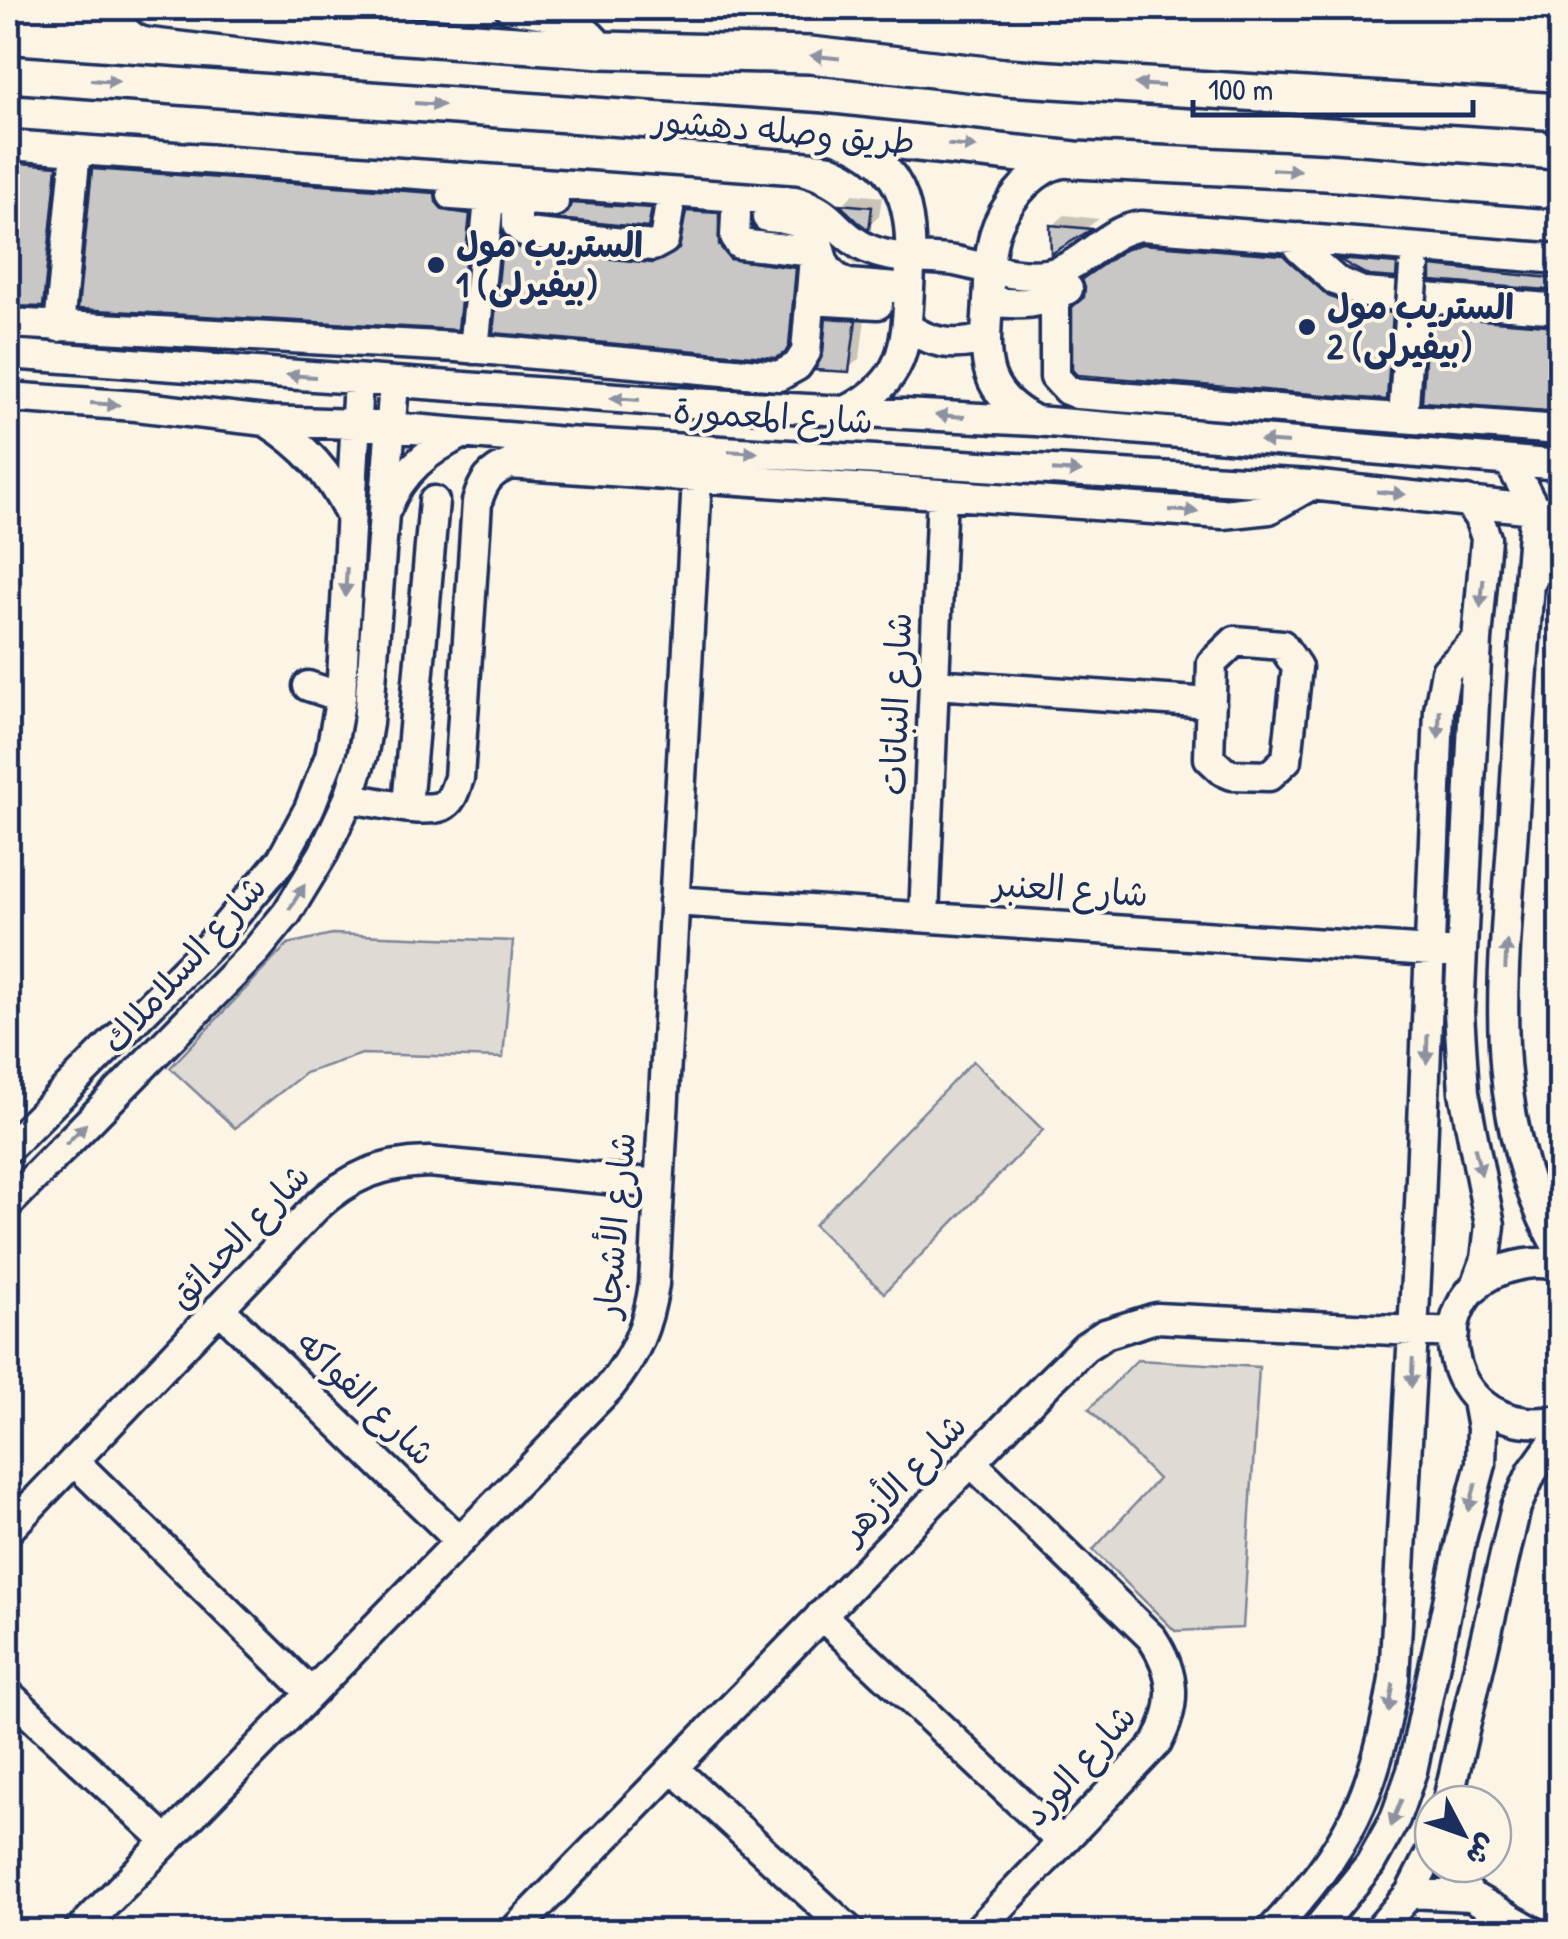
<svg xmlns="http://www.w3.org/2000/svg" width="1568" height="1939" viewBox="0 0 1568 1939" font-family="'Patrick Hand','Playpen Sans Arabic',sans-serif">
<rect width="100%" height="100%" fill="#fcf5e5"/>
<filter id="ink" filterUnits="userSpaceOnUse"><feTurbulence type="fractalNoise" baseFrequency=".01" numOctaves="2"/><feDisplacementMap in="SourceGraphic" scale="20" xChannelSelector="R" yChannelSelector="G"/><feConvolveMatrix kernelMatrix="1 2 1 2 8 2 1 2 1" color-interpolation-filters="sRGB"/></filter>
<g filter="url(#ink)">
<path fill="#dfdbd4" stroke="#7d8599" stroke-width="2.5" d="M332,934L513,941L503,1058L362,1054L305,1073L235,1128L170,1068L288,944Z
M973,1061L1043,1130L884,1293L814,1225Z
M1137,1360L1259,1367L1243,1628L1175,1631L1093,1550L1158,1479L1089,1409Z"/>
<path fill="#0003" d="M8,146L67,156L54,294L42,305H8Z
M105,158L445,183L480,203L469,316L457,327L94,170Z
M585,193L661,198L659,214L647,225L563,217Z
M853,194L882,197L879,216L869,226L843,204Z
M700,201L729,203L728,225L805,257L799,332L787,344L496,330L506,236L516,226L665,253L682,244L688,212Z
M1064,215L1099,219L1054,250L1053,226Z
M1155,234L1294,245L1403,302L1397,386L1386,397L1086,297L1084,280L1096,268L1128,246Z
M852,242L872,254L863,264H854L842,252Z
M1351,249L1407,253L1406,264L1395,275L1370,273L1342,258Z
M1445,256L1560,269V289L1433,279L1434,267Z
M1441,306L1560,315V410L1424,400L1430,317Z
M840,308L866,310L860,358L848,369L829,320Z"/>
<path fill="#c8c7c6" stroke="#1b2f5e" stroke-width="2.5" d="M8,162L57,166L43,307L8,306Z
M92,169L435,193L436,202L443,210L470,214L458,330L78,309Z
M571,203L652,208L648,228L558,219L568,212Z
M839,204L872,207L869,230L858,222Z
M686,211L719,213V245L730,259L796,268L789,346L785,353L775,358L493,333L503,235L524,250L652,263L679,249Z
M1050,225L1092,229L1051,254Z
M1142,244L1283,255L1328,296L1359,309L1393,313L1387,400L1077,375L1072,370V307L1084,297L1085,288L1082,279L1124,250Z
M1338,259L1397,264L1396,278L1369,276Z
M1431,266L1560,279V291L1431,281Z
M1428,316L1560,326V412L1422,402Z
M826,318L856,320L849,372L815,370L823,353Z"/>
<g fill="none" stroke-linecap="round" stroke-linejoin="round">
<defs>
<path id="minor" d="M510,8C548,15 579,15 602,50
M837,138C913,166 913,220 909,289C906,347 905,380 848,410
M8,145L795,201C833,211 835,232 864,247C893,262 924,256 955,261C984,267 1016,278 1046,274C1084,268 1103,231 1141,226L1560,259
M452,195L554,202
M517,200V225L526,233L653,246L664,240L669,210
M736,215L735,237L739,244L814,252
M767,217C848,223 797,262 848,284L909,289
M1299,238V248L1335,280L1365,293L1560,309
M1047,274L1055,290V377L1067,390L1077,394L1560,430
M810,300L878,304
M988,302C1018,304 1042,306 1068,289
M8,323L457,347L779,376L797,366L806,352L815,245
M59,327L76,151
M907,327C932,344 955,347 984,339
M474,349L491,181
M8,354L673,402L1036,421L1560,465
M8,397L136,406L266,421L355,424L565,442L1311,485L1560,512
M1403,418L1410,319
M1034,420C978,390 985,356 988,300C990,282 988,263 992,245C996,217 1020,184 1044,170C1052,164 1065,163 1074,160
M267,422C305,446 329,473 349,513
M1510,463L1535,509C1526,610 1520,711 1514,813C1505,968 1480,1110 1560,1252
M1467,501L1479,518L1486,538L1477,640L1459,1012L1464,1092L1490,1225L1486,1259L1475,1288
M387,508C401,472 428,450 462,434
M1532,580L1539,562L1560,539
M1235,641L1282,645L1297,667L1287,759L1269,776L1232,775L1223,771L1209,758L1212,663Z
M934,684L1211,703
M308,686L341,697
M349,798C372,801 422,814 442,806C453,801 455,788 459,778L477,502C483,481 490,472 510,464L1223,514L1269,509L1311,485
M407,806L434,501
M674,901L1446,952
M924,917L942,494
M8,1148L211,944L282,859L309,809L330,756L341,697L358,380
M8,1204L255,952L287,913L324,852L349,798L363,753L368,723L394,383
M1560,1267C1544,1260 1525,1263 1508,1268C1414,1296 1446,1443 1560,1420
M219,1308L460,1541
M74,1461L311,1693
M971,1462L1152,1638C1176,1674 1177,1705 1157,1743L976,1932
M8,1530L315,1208C350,1176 381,1163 429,1162L659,1184
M821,1615L1062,1842
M8,1694L167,1841
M673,1768L851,1932
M1447,1804L1516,1507L1532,1472L1560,1433
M1448,1864L1471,1896L1534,1932
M1410,1893L1471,1896
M78,1932L609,1388C635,1356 648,1326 654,1284L697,479
M513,1932L1053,1378L1085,1347L1105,1334L1156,1318L1454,1333
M1270,1932C1350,1847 1375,1794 1394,1679L1420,1204L1439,710L1446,671L1477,640
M1315,1932L1370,1864L1395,1819L1412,1771L1462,1536L1481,1464L1482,1428L1477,1401
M1377,1932L1410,1893L1433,1848"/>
<path id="major" d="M152,8L364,33L602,50L810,55L1004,77L1560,112
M8,74L817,132L1075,160L1326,172L1560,190"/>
</defs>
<use href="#minor" stroke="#1b2f5e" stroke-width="35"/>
<use href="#major" stroke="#1b2f5e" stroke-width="42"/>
<use href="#minor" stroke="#fcf5e5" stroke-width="28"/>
<use href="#major" stroke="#fcf5e5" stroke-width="35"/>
<defs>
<path id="minor-bridge" d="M1410,319L1414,268"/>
</defs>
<use href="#minor-bridge" stroke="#1b2f5e" stroke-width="35" stroke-linecap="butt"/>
<use href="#minor-bridge" stroke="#fcf5e5" stroke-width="28"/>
</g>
<defs><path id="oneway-solid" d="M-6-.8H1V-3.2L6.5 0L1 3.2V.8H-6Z" transform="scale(2.5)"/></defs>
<g fill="#8c92a2">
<use href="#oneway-solid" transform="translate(825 57) rotate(-174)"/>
<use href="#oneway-solid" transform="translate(105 81) rotate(4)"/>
<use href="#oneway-solid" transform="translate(1149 85) rotate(-176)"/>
<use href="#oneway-solid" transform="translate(429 104) rotate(4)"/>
<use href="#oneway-solid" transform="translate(962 146) rotate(6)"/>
<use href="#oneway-solid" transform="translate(1286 170) rotate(3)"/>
<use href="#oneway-solid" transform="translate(301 376) rotate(-176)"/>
<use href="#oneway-solid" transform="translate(625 399) rotate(-176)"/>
<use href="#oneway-solid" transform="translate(105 404) rotate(4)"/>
<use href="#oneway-solid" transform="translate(950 416) rotate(-176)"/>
<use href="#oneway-solid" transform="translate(1274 442) rotate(-176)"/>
<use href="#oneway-solid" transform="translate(743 452) rotate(3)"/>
<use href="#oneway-solid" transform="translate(1067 471) rotate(3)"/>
<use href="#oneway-solid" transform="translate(1391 493) rotate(6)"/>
<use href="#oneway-solid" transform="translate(1184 511) rotate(4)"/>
<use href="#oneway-solid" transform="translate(346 582) rotate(93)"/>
<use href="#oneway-solid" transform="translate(1482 593) rotate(96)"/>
<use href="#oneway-solid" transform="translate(1439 724) rotate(93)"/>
<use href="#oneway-solid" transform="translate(297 897) rotate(-58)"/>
<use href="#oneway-solid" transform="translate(1506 955) rotate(-87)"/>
<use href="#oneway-solid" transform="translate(1427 1049) rotate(92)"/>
<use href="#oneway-solid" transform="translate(76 1134) rotate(-45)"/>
<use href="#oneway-solid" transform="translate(1478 1161) rotate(76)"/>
<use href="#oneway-solid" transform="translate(1412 1373) rotate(93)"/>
<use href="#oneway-solid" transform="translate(1472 1497) rotate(105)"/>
<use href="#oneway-solid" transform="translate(1391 1698) rotate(99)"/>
<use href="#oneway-solid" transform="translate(1396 1813) rotate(112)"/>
</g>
</g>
<g fill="#1b2f5e" stroke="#fcf5e5" stroke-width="4">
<circle cx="436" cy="265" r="10"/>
<circle cx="1307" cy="327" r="10"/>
</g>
<g text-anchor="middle" stroke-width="8" stroke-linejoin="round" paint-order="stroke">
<g font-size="35" fill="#1b2f5e" stroke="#fcf5e5">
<text transform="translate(784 131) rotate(5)" y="12">طريق وصله دهشور</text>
<text transform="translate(773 416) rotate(3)" y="12">شارع المعمورة</text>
<text transform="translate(896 704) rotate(-88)" y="12">شارع النباتات</text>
<text transform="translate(1071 889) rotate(4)" y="12">شارع العنبر</text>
<text transform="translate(184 964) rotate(-48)" y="12">شارع السلاملاك</text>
<text transform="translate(615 1225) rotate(-85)" y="12">شارع الأشجار</text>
<text transform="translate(239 1236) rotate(-46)" y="12">شارع الحدائق</text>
<text transform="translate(366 1398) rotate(44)" y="12">شارع الفواكه</text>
<text transform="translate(903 1478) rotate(-46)" y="12">شارع الأزهر</text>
<text transform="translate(1079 1765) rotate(-48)" y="12">شارع الورد</text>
</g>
<g font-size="35" font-weight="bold" fill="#1b2f5e" stroke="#fcf5e5" text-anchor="start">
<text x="456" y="257">الستريب مول<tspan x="456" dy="40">1 (بيفيرلى)</tspan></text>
<text x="1327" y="319">الستريب مول<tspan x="1327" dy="40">2 (بيفيرلى)</tspan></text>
</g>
</g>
<rect width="1568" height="1939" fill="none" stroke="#fcf5e5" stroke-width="40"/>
<rect x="20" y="20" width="1528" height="1899" fill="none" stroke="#1b2f5e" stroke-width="4" filter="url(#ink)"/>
<g transform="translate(1463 1834) rotate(131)"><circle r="48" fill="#fcf5e5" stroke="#a2a6af" stroke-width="2.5"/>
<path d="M0-8L18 38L0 25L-18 38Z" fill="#1b2f5e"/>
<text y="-15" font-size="28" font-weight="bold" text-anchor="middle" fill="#1b2f5e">ش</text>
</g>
<path d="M1193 100v15h280v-15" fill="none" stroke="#1b2f5e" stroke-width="5"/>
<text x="1208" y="100" font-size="30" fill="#1b2f5e" stroke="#fcf5e5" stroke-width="8" paint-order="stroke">100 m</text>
</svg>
